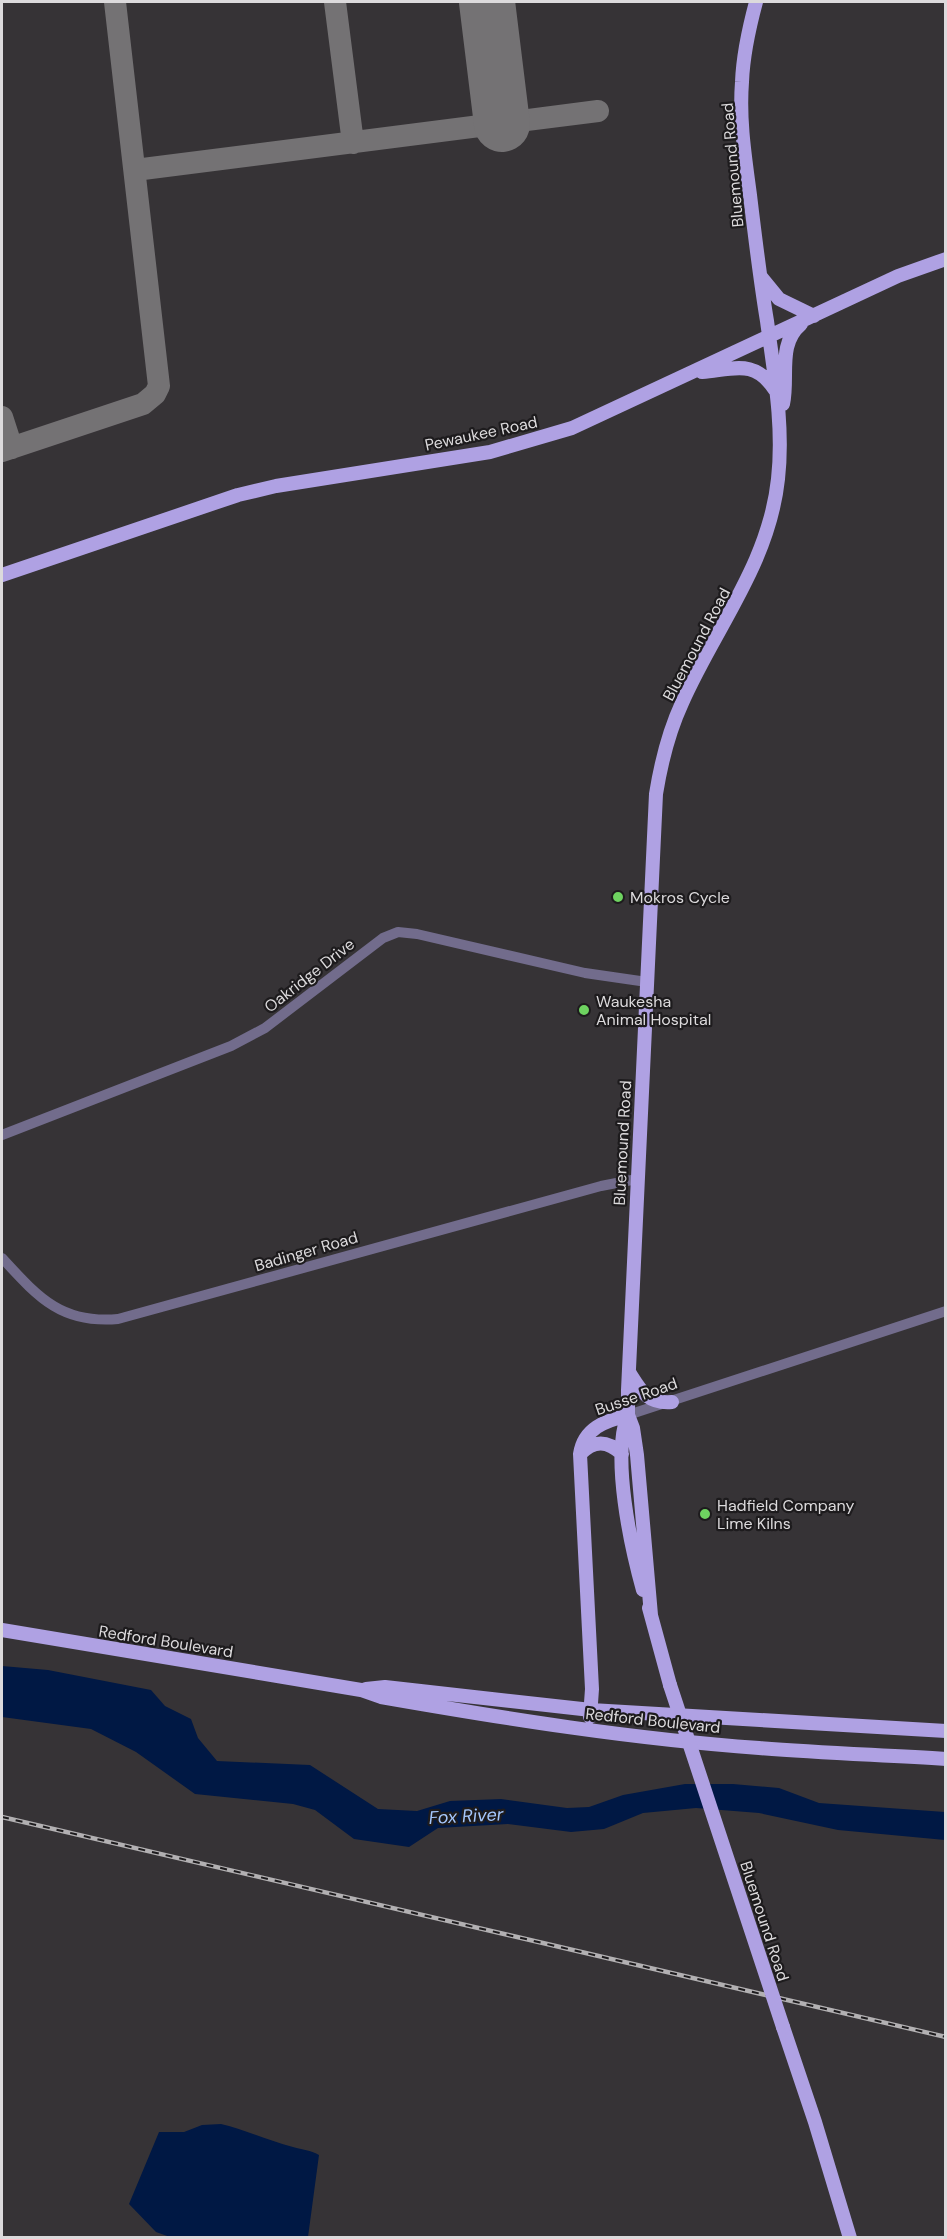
<svg xmlns="http://www.w3.org/2000/svg" width="947" height="2239" viewBox="0 0 947 2239" font-family="'DM Sans',sans-serif">
<rect width="100%" height="100%" fill="#363336"/>
<path fill="#001844" d="M2,1666L48,1670L151,1690L165,1706L191,1719L198,1738L217,1761L310,1765L378,1809L417,1811L450,1801L501,1799L567,1808L589,1807L623,1795L685,1784H733L779,1788L819,1803L945,1812V1840L838,1830L759,1813L696,1808L643,1813L604,1829L571,1832L508,1824L438,1828L409,1847L354,1839L315,1810L293,1804L195,1794L136,1752L91,1729L2,1717Z
M221,2124C246,2130 269,2141 293,2147C303,2150 310,2150 319,2155L308,2237H170L156,2232L129,2204L159,2132H184L202,2125Z"/>
<g fill="none" stroke-linecap="round" stroke-linejoin="round">
<path stroke="#747274" stroke-width="22" d="M335,2L353,143
M135,170L598,111
M2,417L12,448
M2,451L143,404L155,394L159,386L115,2"/>
<path stroke="#747274" stroke-width="56" d="M487,2L502,124"/>
<path stroke="#726c8c" stroke-width="10" d="M2,1135L231,1046L265,1028L383,938L398,932L417,934L585,973L647,982
M2,1258C38,1297 61,1324 118,1319L601,1186L637,1179
M628,1415L946,1311"/>
<path stroke="#afa1e3" stroke-width="14" d="M761,277L779,299L814,316
M702,372C735,369 755,359 775,390
M783,404C789,377 777,344 801,324
M2,575L238,495L276,486L490,452L572,428L898,276L946,259
M629,1372C641,1391 647,1404 672,1402
M628,1415C611,1456 631,1547 643,1590
M580,1454C594,1440 607,1440 622,1454
M649,1608L670,1685
M651,1615L637,1455L633,1428L628,1415V1390L656,794C661,763 669,731 682,703C715,628 769,564 778,479C784,426 774,373 767,321C760,279 755,237 750,195C745,157 739,120 742,82C743,55 749,28 756,2
M2,1630L361,1690L381,1697C507,1719 633,1739 759,1748C821,1753 884,1755 946,1759
M366,1689L385,1687L591,1710L946,1731
M590,1717L592,1689L580,1454C584,1428 605,1421 628,1415
M783,2027L815,2122L850,2238"/>
<defs>
<path id="rail" d="M2,1817L946,2037"/>
</defs>
<use href="#rail" stroke="#b2b0b2" stroke-width="4.5"/>
<use href="#rail" stroke="#1d1b1d" stroke-width="2" stroke-dasharray="7" stroke-linecap="butt"/>
<path stroke="#afa1e3" stroke-width="14" d="M670,1685L783,2027"/>
</g>
<g fill="#6ed360" stroke="#1d1b1d" stroke-width="2">
<circle cx="618" cy="897" r="6"/>
<circle cx="584" cy="1010" r="6"/>
<circle cx="705" cy="1514" r="6"/>
</g>
<g text-anchor="middle" stroke-width="4.5" stroke-linejoin="round" paint-order="stroke">
<g font-size="16" fill="#dcdadc" stroke="#1d1b1d">
<text transform="translate(732 165) rotate(-95)" y="6">Bluemound Road</text>
<text transform="translate(481 433) rotate(-12)" y="6">Pewaukee Road</text>
<text transform="translate(696 644) rotate(-62)" y="6">Bluemound Road</text>
<text transform="translate(309 975) rotate(-38)" y="6">Oakridge Drive</text>
<text transform="translate(622 1143) rotate(-87)" y="6">Bluemound Road</text>
<text transform="translate(306 1251) rotate(-16)" y="6">Badinger Road</text>
<text transform="translate(636 1396) rotate(-19)" y="6">Busse Road</text>
<text transform="translate(166 1641) rotate(9)" y="6">Redford Boulevard</text>
<text transform="translate(653 1720) rotate(6)" y="6">Redford Boulevard</text>
<text transform="translate(765 1921) rotate(72)" y="6">Bluemound Road</text>
</g>
<g font-size="16" fill="#dcdadc" stroke="#1d1b1d" text-anchor="start">
<text x="630" y="903">Mokros Cycle</text>
<text x="596" y="1007">Waukesha<tspan x="596" dy="18">Animal Hospital</tspan></text>
<text x="717" y="1511">Hadfield Company<tspan x="717" dy="18">Lime Kilns</tspan></text>
</g>
<g font-size="18" font-style="italic" fill="#a5c7fd" stroke="#1d1b1d">
<text transform="translate(466 1816) rotate(-3)" y="6">Fox River</text>
</g>
</g>
<rect width="947" height="2239" fill="none" stroke="#dcdadc" stroke-width="6"/>
</svg>
